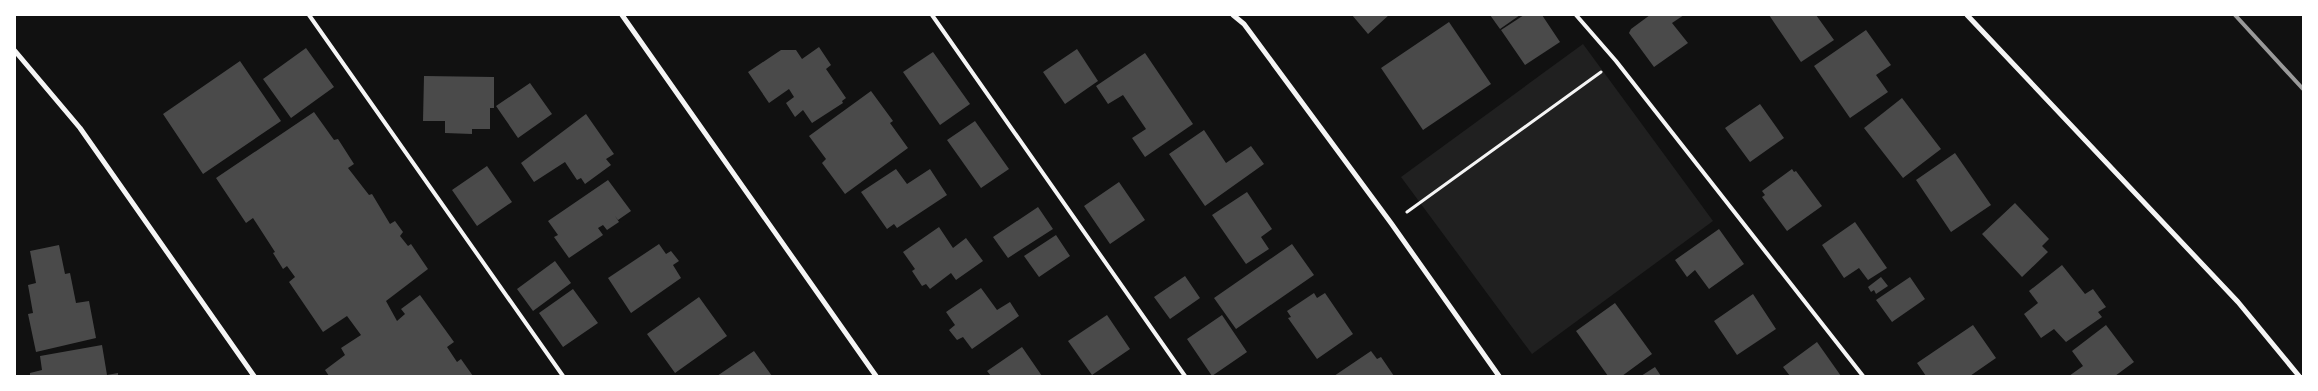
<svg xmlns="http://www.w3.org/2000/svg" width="2318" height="391" viewBox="0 0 2318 391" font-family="'PT Sans',sans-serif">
<rect width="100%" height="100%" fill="#111"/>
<path fill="#202020" d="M1583,44L1713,221L1532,354L1401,177Z"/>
<path fill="#4a4a4a" d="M1352,15H1389L1368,34Z
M1490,15H1520L1500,29Z
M1524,15H1542L1560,42L1525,65L1501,30Z
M1650,15H1684L1672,23L1688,43L1654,67L1629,33L1631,29Z
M1769,15H1816L1834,40L1801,62Z
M1449,22L1491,84L1423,130L1381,68Z
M1866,30L1891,65L1876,75L1888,92L1850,118L1814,66Z
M819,47L831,65L826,69L846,98L842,101L843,103L812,123L803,110L795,117L786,103L794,97L789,89L769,103L748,72L781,50H796L802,59Z
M306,48L334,87L291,118L263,79Z
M1077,49L1098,81L1065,104L1043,72Z
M933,52L970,104L940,125L903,72Z
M1145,53L1193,124L1145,157L1132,138L1146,129L1123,95L1108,104L1096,86Z
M240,61L281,121L203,174L163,114Z
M424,76L494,77V108H490V129H472V134L445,133V121H423Z
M530,83L552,114L518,138L496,106Z
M871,91L893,121L890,123L908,148L845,194L822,163L826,159L809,136Z
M1902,98L1941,149L1903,178L1864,128Z
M1760,104L1784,138L1750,162L1725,128Z
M314,112L334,140L338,139L354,164L348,168L369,195L372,194L390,224L395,221L403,232L400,236L408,246L411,244L428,269L386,301L397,321L405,314L401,309L420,295L454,342L447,347L457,362L461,359L473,376H329L325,370L345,355L341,348L361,335L347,316L323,332L289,282L295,277L287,266L283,269L273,253L275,252L253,218L246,223L216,178Z
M586,114L614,154L606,159L611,165L585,184L581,178L577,180L565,162L534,182L521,163Z
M975,121L1009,169L981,188L947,140Z
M1204,130L1226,163L1251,146L1264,164L1205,206L1169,154Z
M1955,153L1991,205L1951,232L1916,180Z
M487,166L512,202L477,226L452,190Z
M896,169L907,184L930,169L947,195L897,228L894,224L887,229L861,192Z
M1792,169L1794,172L1796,171L1822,206L1787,231L1762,197L1765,195L1762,191Z
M608,180L631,211L618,220L615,216L619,222L607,230L603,225L598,228L603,235L569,258L554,237L558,235L548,221Z
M1119,182L1145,220L1110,244L1084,206Z
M1247,192L1272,229L1261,237L1269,249L1246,264L1212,215Z
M2015,203L2049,239L2042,246L2048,252L2022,277L1982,234Z
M1038,207L1053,229L1008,258L993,237Z
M1855,222L1887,268L1868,280L1859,268L1844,278L1822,245Z
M939,227L953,248L966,238L983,261L956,280L951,273L930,289L926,284L922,286L912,271L915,269L903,252Z
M1719,229L1744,264L1709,289L1695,270L1687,277L1675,260Z
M1056,235L1070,256L1039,277L1024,256Z
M659,244L666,254L671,251L679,261L673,265L681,278L631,313L608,278Z
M1292,244L1314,275L1236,329L1214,298Z
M59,245L65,274L70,273L76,303L89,301L96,338L36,352L28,314L33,313L28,285L36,283L30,251Z
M555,261L571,283L533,311L517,289Z
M2062,265L2085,294L2093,289L2106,307L2098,312L2102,317L2066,342L2054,329L2041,338L2024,314L2038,303L2029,291Z
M1185,276L1200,298L1170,319L1154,297Z
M1881,277L1888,286L1876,294L1874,290L1871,292L1868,287Z
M1910,277L1925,299L1892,322L1876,300Z
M981,288L997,310L1010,302L1019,316L972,349L963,337L957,340L949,330L955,325L946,312Z
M573,289L598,323L563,347L539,313Z
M1314,293L1317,298L1325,293L1353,334L1317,359L1288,318L1291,317L1287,311Z
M1753,294L1776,329L1737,355L1714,321Z
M699,297L727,336L675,373L647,334Z
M1615,303L1652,354L1622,376H1608L1576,331Z
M1107,315L1130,349L1092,375L1068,341Z
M1222,315L1247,352L1212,376L1187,339Z
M1973,325L1996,358L1970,376H1926L1917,363Z
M2106,325L2134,362L2115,376H2069L2083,366L2072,351Z
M1817,342L1841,376H1790L1783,367Z
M102,345L107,375L118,373V376H30V373L42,370L40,356Z
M1022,347L1042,376H991L987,371Z
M754,351L772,376H717Z
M1371,351L1377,359L1381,357L1394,376H1334Z
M1655,367L1661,376H1641Z"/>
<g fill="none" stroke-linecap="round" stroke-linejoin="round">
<path stroke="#f5f5f5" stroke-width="3" d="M1407,212L1601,72"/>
<path stroke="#f5f5f5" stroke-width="4" d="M309,15L563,376
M932,15L1185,376
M1576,15L1616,61L1863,376"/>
<path stroke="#f5f5f5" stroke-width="5" d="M622,15L876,376
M1233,15L1244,24L1391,223L1499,376
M1967,15L2238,302L2299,376
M15,51L80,128L254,376"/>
<path stroke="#9a9a9a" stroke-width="4" d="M2235,15L2303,89"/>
</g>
<rect width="2318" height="391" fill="none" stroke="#ffffff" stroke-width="32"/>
</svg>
